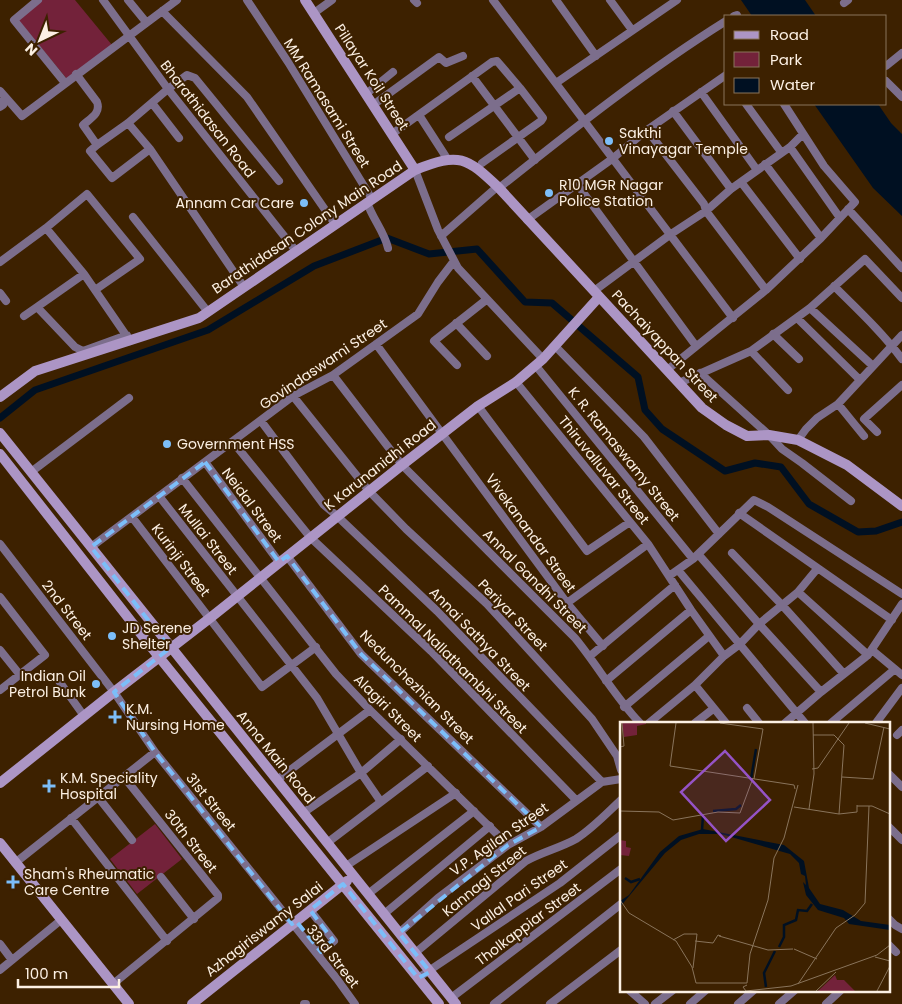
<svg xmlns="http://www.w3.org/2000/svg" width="902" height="1004" viewBox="0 0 902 1004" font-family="Poppins,sans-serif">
<rect width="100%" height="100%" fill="#3d2100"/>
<path fill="#73223a" d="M37,0H75L112,45L67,79L16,17Z
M155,824L182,859L137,894L110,859Z"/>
<path fill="#001022" d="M741,0H805L816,16H752Z
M814,104H878L891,123L902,134V216L873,188Z"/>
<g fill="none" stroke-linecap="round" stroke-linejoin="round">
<path stroke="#001022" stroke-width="7" d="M0,418L35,390L208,330L314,266L387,238L429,254L477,249L525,302L552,303L638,377L645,410L662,429L725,471L755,463L781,467L809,504L858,532L876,531L902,522"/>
<path stroke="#7c6e8c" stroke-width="8" d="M38,0L14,20L65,83
M103,0L168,89L296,251
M128,0L146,22
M247,0L288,62L372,199
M414,0L417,3
M493,0L733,318
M556,0L596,56
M610,0L632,30
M844,3L848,0
M162,11L247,97L335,224
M314,13L332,0
M734,16L737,15
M886,66L902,53
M76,74L97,102C101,113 91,118 83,125L97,145L128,123L168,89L187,75L195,78L279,181
M472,76L535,160
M886,81L902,97
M556,83L677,0
M0,91L22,116L177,0
M701,92L757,170
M366,94L393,72
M0,102L3,105L0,107
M152,103L179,138
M746,104L781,152
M373,105L439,57L446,63L463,56
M673,111L731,189
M419,115L448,160
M647,130L704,204L706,211L766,290
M392,134L492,62L497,61L520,88L543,118L541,121L482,163
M449,137L520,88
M97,145L90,151L112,178L150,149L128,123
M790,147L840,218
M150,149L244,287
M765,164L821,238
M415,170L438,230L458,268L543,359
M741,182L800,259
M577,184L696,346
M499,188C572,130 646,71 726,21
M367,202C372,218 384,231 388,248
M848,209L902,268
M133,217L208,312
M527,220L612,159L647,130L726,75
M46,228L87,194L140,259L95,290
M441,236L497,187
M0,262L46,228L84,274L130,341
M84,274L37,307L75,347L83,351L127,335
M834,286C858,310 882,332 902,359
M594,291L671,234L706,211L731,189L790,147L803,134
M0,293L6,301
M810,308L873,366
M24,316L37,307
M797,318L860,380
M456,323L487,356
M773,334L799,359
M376,344L567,603L603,646
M555,346L644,437L719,534
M751,351L788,390
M457,365L434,341L486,300
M536,366L693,559
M667,370L766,290L821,238L855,202L824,166L784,104
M700,373L769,435L782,449L802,463L851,501
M333,375L402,465L575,638C598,666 615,697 640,723
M516,382L648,544L691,610L724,656
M679,383L751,351L810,308L865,259L902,298
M293,396L369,491L406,529L487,604L592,719L617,756L621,770
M838,404L864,436
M478,406L587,551L630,522
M261,421L324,505L337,516L437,611L602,782
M877,432L864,419L902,385
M798,440L806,429L817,418L838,404L902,335
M233,442L310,537L431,651L576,800
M205,462L279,562
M31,472L129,398
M182,478L336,674L370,710L508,845
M159,496L317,698L361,773L381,802
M739,513L892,620
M132,517L262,687L316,647
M0,544L114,692L155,752L337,979L355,1004
M91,547L293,396L333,375L418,314L438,282L454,261
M732,553L782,605L844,674
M698,554L759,624L821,692
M287,556L361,654L541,827
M678,570L805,723
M669,576L693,559L754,500L768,507L902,594
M798,592L868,655
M0,597L45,655L0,690
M567,603L648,544
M0,650L20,675
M872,650L902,675
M590,656L675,585
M59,681L84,716
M606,681L691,610
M695,685L726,723
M624,707L709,636
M747,708L759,723
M649,723L695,685L724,656L740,644L759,624L798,592L817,569
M695,723L713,709
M785,723L821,692L868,655L902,604
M831,723L895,669
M876,723L902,688
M897,735L902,730
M888,773L902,787
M277,780L370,710
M98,797L132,840
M303,813L361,773L401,739
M71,818L167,941
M888,826L902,840
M327,843L428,766
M15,863L155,752
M346,866L456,793
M161,877L194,919
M368,894L474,811
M310,910L334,941L320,953L314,947
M384,914L490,826
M888,918L895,925L902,929
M399,933L438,898L508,845L541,827L602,782L621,779
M0,944L12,960
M888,944L896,952
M415,953L526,861C542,852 560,848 576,839C592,829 607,813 621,800
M0,970L61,920
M418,978L560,883L621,835
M113,984L218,898V895L124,777
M629,990L645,1004
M451,998L621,869
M304,1004H306
M494,1004L621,904
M550,1004L621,950
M655,1004L673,990
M690,1004L706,990
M738,1004L754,990
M779,1004L795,990
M826,1004L841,990"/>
<path stroke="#ac95c5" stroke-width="10" d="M305,0L415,170
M0,397L35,371L199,318L415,170C460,152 466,157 499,188L702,408L726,425L747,436L769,435L798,440L847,465L902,506
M0,433L456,1004
M0,454L159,657L439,1004
M0,783L114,692L210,618L402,465L478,406L516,382L543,359L599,297
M0,843L129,1004
M192,1004L347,881"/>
</g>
<path fill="none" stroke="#7cbef9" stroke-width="4" stroke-dasharray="10 6" stroke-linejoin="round" d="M205,462L279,562L287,556L361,654L541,827L508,845L399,933L430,972L418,978L343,884L310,910L333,940L321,952L296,921L292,924L155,752L114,692L170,648L91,547Z"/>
<g fill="#7cbef9" stroke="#3d2100" stroke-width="2">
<circle cx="609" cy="141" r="5"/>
<circle cx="549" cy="193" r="5"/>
<circle cx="304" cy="203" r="5"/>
<circle cx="167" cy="444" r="5"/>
<circle cx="112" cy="636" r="5"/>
<circle cx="96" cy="684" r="5"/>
<path d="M112.5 709.5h5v5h5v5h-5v5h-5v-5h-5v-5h5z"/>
<path d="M46.5 778.5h5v5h5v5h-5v5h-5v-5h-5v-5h5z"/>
<path d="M10.5 874.5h5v5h5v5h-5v5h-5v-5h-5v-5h5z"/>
</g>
<g text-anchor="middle" stroke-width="4" stroke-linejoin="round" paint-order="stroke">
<g font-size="14" fill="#fcf0e3" stroke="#3d2100">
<text transform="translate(372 77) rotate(57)" y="5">Pillayar Koil Street</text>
<text transform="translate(327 103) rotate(58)" y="5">MM Ramasami Street</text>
<text transform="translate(208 119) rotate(52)" y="5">Bharathidasan Road</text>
<text transform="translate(307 227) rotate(-34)" y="5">Barathidasan Colony Main Road</text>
<text transform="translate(665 346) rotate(47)" y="5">Pachaiyappan Street</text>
<text transform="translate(323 364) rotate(-34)" y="5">Govindaswami Street</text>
<text transform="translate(624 454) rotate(51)" y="5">K. R. Ramaswamy Street</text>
<text transform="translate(380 465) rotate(-38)" y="5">K Karunanidhi Road</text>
<text transform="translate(604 470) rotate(51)" y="5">Thiruvalluvar Street</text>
<text transform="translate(252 505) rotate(53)" y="5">Neidal Street</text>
<text transform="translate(531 533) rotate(54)" y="5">Vivekanandar Street</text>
<text transform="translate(208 539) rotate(52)" y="5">Mullai Street</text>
<text transform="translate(181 560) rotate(53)" y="5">Kurinji Street</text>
<text transform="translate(535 581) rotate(45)" y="5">Annal Gandhi Street</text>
<text transform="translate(67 610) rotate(52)" y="5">2nd Street</text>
<text transform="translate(513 615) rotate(46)" y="5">Periyar Street</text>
<text transform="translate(480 639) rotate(46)" y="5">Annai Sathya Street</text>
<text transform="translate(453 659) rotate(45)" y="5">Pammal Nallathambhi Street</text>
<text transform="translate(417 687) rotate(45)" y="5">Nedunchezhian Street</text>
<text transform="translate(388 708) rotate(45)" y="5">Alagiri Street</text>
<text transform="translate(276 757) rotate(51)" y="5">Anna Main Road</text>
<text transform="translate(211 802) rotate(51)" y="5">31st Street</text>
<text transform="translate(499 839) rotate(-35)" y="5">V.P. Agilan Street</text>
<text transform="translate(191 841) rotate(52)" y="5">30th Street</text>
<text transform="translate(484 881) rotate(-39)" y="5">Kannagi Street</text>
<text transform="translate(519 895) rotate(-35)" y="5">Vallal Pari Street</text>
<text transform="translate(528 924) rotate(-37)" y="5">Tholkappiar Street</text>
<text transform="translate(264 929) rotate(-38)" y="5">Azhagiriswamy Salai</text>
<text transform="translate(333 956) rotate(52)" y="5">33rd Street</text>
</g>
<g font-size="14" fill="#fcf0e3" stroke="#3d2100" text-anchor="start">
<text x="619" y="138">Sakthi<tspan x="619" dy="16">Vinayagar Temple</tspan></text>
<text x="559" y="190">R10 MGR Nagar<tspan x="559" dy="16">Police Station</tspan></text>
<text x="294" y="208" text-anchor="end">Annam Car Care</text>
<text x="177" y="449">Government HSS</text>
<text x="122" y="633">JD Serene<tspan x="122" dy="16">Shelter</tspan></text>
<text x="86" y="681" text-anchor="end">Indian Oil<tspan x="86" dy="16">Petrol Bunk</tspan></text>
<text x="126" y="714">K.M.<tspan x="126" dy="16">Nursing Home</tspan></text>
<text x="60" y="783">K.M. Speciality<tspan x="60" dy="16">Hospital</tspan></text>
<text x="24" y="879">Sham's Rheumatic<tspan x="24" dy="16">Care Centre</tspan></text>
</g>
</g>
<g transform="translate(620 722)">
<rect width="270" height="270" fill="#3d2100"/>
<path d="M2,1H26V2L17,4V13L4,15ZM0,118L6,119V125L11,126L9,134L0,133ZM215,253L217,258H224L235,269H198Z" fill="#73223a"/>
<path d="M83,107L164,123L184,139L189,166L200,182L223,188L241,199L270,203V208L229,202L224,196L198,188L186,173L183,160L186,163L185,154L181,152L179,141L170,132L101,112H79L61,118L45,131L0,185V179L9,173L40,130L59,114Z" fill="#001022"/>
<path fill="none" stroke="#001022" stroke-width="2.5" d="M131,57L136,27M93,89L116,87L121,83M82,109L83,92M5,156L11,160L20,157M159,225L164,215V203L176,198L178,188L187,189L192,182M146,265L144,251L155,229"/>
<path fill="none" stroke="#89745b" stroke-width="1" d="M56,1L50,44L174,63L175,67M100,1L143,7L134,57M245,1L270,7M193,13H214L224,23L219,92M0,25L4,24L2,1M192,47L198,46L229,1M222,55L253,57L264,5M237,84H252L270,92M174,85L219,92L237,90V83M189,87L194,52L193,1M0,89L39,90L53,98L98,90L120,91L133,56M0,178L9,191L56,219L72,245L76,261H127L130,232L148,178L154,136L164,116L178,63M99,214L148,228L173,227M53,218L64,212H77L73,246M75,219L93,221L98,213L101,214M174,227L197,237M255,235L270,239M178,262L216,206L235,193L245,181L249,84M127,263L123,265L126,269L171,264L257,233L270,223M196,269L216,250M257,269L270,244"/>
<path fill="#9553c6" fill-opacity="0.15" stroke="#9553c6" stroke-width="2.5" d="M105,29L150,78L106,119L61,70Z"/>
<rect width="270" height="270" fill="none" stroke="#fcf0e3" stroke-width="2.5"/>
</g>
<rect x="724" y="15" width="162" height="90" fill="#3d2100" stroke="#89745b"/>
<rect x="734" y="31" width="25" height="8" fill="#ac95c5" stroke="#89745b"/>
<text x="770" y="40" font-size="15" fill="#fcf0e3">Road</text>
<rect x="734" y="52" width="25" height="15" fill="#73223a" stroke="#89745b"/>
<text x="770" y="65" font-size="15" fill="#fcf0e3">Park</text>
<rect x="734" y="78" width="25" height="15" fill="#001022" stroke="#89745b"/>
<text x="770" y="90" font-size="15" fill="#fcf0e3">Water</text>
<g transform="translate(40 40) rotate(223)" stroke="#3d2100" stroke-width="4" paint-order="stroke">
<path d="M0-4L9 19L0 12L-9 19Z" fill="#fcf0e3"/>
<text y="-8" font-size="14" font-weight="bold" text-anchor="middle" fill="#fcf0e3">N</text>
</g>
<path d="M18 979v8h101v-8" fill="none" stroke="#fcf0e3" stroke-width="2.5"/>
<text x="25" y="979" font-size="15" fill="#fcf0e3" stroke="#3d2100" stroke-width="4" paint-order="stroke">100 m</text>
</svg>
